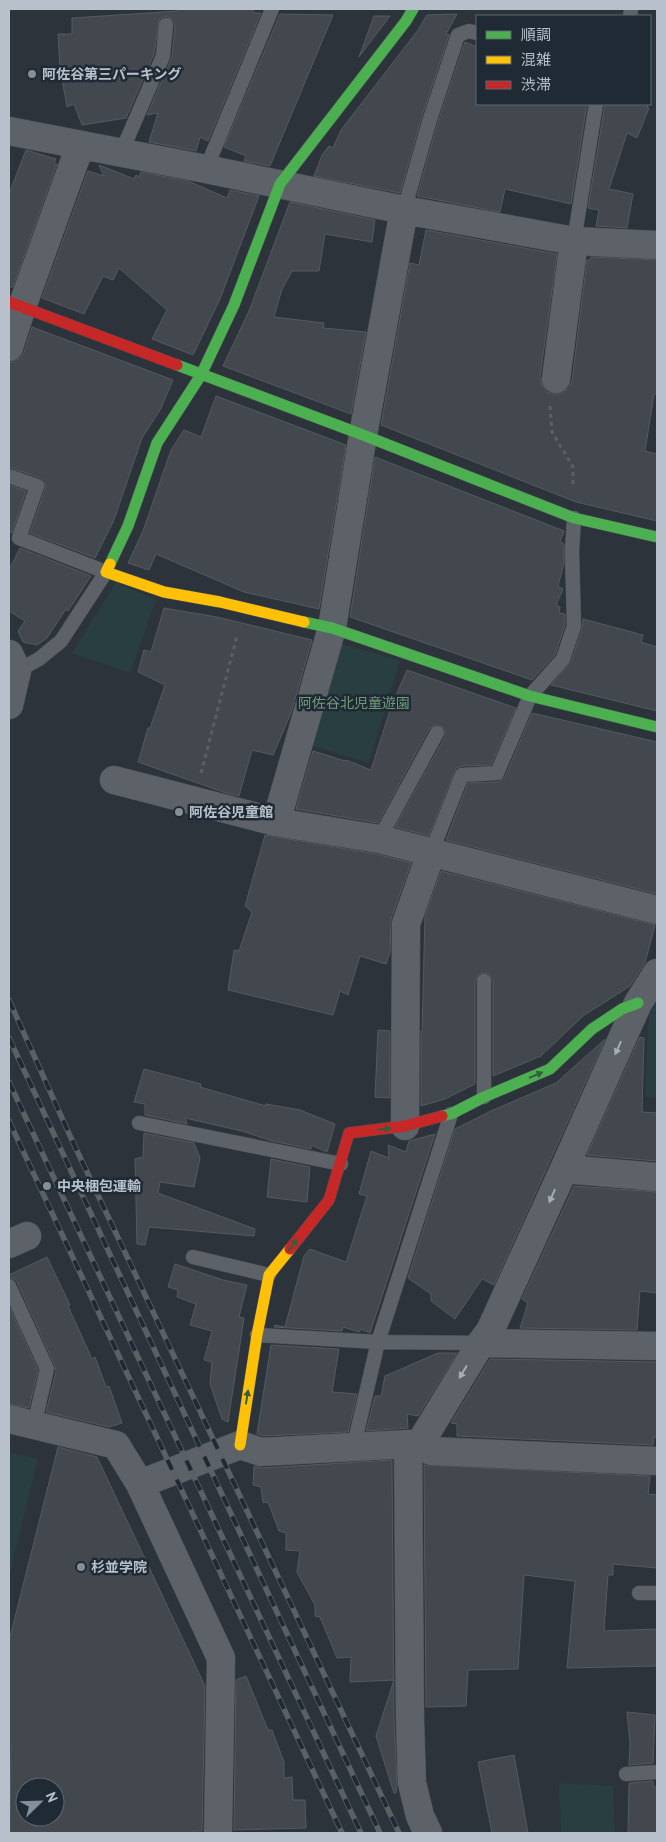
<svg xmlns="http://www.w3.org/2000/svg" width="666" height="1842" viewBox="0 0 666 1842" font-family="'PT Sans','Noto Sans JP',sans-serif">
<rect width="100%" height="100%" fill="#2c333a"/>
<path fill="#293e40" d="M116,582L156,600L130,673L72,653Z
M340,643L400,661L369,763L309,745Z
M657,1001V1098L645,1097L649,1014Z
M9,1452L38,1459L9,1577Z
M559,1783L613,1786L615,1833H561Z"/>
<path fill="#43484f" stroke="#545a61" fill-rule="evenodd" d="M178,9H253V13H261L208,141L200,137L196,151L149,142L158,113L147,115L172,57L175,25L174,21L167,16L163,17L159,20L154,54L126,118L82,125L74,104L67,107L60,68L58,34H72V18L178,11Z
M280,14L333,15L270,166L244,161L246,156L224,147Z
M457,14L446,34L449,35L422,116L400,193L314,176L322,155L329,146L333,148L341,130L418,30L427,15Z
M374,16H390L359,57Z
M465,42L477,47V104H587L571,204L505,189L500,212L417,196L438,122Z
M605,104H648L647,108H649L637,138L627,133L609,189L633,194L627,228L596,226L599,210L588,208Z
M26,150L56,159L54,164H57L13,287H9V194Z
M99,165L134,179L136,175L139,177L141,172L188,181L227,198L230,190L259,196L220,299L193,355L152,339L167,310L119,268L113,280L103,276L84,314L42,298L88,171L104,176Z
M290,202L375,220L372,242L325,234L319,271H292L282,289L274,317L324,323L323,328L366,332L351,414L223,366L249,311Z
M426,230L557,254L540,377L542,385L547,392L554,394L562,393L569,388L572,381L587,260H590L591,257L657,260V394H654L645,451L657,454V521L576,502L381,425L410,263L419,265Z
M32,327L173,380L160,410L142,438L114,520L95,558L30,533L45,489V484L40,478L9,467V362H13L20,358L24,352Z
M216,396L346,445L319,609L244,592L156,554L149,570L128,563L143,531L171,450L184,430L201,437Z
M375,457L564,531L560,542L564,544V563L558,586L563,589L556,605L560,607L559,613L565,614V625L555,655L532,680L350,617Z
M9,485L26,491L12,533L9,532Z
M20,548L91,576L68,611L66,609L47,638L37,645L23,642L18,631L25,621L9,611V570Z
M164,608L217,617L312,640L291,713L273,755L252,750L239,796L223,792L138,762L148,728H150L165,685L138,672L144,650L151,652Z
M583,619L643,635L641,642L657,647V711L551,685L571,662L582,629Z
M407,670L516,708L491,765L462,766L456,768L429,836L395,827L445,737V729L437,724L429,729L378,823L296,809L313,751L345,761L346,760L371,770L391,707Z
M532,713L657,742V894L446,840L468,783L498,782L505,777Z
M265,835L376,854L411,863L391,919L390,952L386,964L360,956L348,995L340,991L333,1015L228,990L234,950L239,951L252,912L245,906Z
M441,871L655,925L645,963L630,986L583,1016L541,1056L493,1076V981L488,973L479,974L475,981V1084L445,1099L421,1106V1031H422L425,916Z
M378,1030L390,1031V1098L375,1097Z
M640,1037L644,1038L642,1112L657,1113V1161L587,1155Z
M605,1039L494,1285L482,1279L455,1319L431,1301V1294L408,1278L455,1129L491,1111L556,1083Z
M144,1069L201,1084L200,1087L266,1106V1104L300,1110L335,1124L327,1152L311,1145V1149L272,1141L242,1131L185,1118L187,1124L145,1115V1104L134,1102Z
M144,1133L194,1143L200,1158L194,1187L160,1182L158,1193L255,1229L254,1236L149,1227L145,1245L137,1244L135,1159L143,1157Z
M435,1134L370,1333L361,1329L359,1332L343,1327L342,1331L274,1327L275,1325L285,1327L304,1256L310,1249L346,1262L367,1196L359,1194L371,1151L389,1158L388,1145L406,1152L409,1141Z
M271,1159L310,1167L307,1202L267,1197Z
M574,1186L657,1192V1293L640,1291L637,1330L520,1328L528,1303L522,1299Z
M47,1257L70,1305L68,1306L92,1359L95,1357L106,1387L109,1386L122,1423L109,1427L46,1412L56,1371L55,1366L17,1282L14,1279L9,1277V1275Z
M175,1264L223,1280L247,1285L239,1317L244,1318L228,1422L222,1419L210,1384L212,1362L204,1360L212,1331L190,1325L196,1304L177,1297L178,1290L168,1287Z
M9,1306L38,1370L29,1408L9,1404Z
M271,1345L339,1349L332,1392L357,1394L348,1432L263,1436L257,1434Z
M438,1353H457L418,1416L407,1414L408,1428L366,1431L375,1396H381L385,1376Z
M490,1359L657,1362V1437H654L653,1445L457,1436V1424L451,1423Z
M58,1447L97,1457L205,1686L202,1831H193V1833H10L11,1744H9V1641ZM25,1787H55V1817H25Z
M392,1460L394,1720L397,1785L396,1793H394L376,1736L394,1680L350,1682L351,1657L337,1658L320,1617L315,1616V1605L297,1572L300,1551L286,1550V1533L279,1531L268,1502L263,1503L261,1487L253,1485L254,1466L262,1468Z
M424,1465L650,1476L648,1494L657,1495V1568L613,1564V1575H608L604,1631L657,1629V1666L567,1668L575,1581L524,1575L518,1669L468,1670L466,1706L426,1707Z
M246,1676L268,1730H272L284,1762V1778L292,1777L293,1800H305L306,1828L234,1830L236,1680Z
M627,1712L655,1715L653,1763L629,1765L630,1743Z
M514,1755L528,1833H492L478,1762Z
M653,1781V1787H657V1833H628L629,1783Z"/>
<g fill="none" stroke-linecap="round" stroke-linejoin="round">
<defs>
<path id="lane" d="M630,16L631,9
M121,153L163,56L166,25
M206,169L272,9
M404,210L430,119L458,35L469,31L477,33
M574,241L596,104
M9,476L37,486L19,538L106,572L61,641L39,659L17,671
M379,839L437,733
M431,853L462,775L497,773L530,696L563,659L574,626L572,552L574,518
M484,981V1097
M139,1123L341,1164
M193,1257L269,1275
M9,1286L47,1369L34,1425
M257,1335L378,1342L481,1343
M354,1445L378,1342L451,1114
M639,1593H657
M626,1774L657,1772"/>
<path id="street" d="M9,131L206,169L404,210L574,241L657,245
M9,347L22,307L80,146
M556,379L574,241
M9,654L17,671L9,705
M114,780L276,822L379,839L657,910
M276,822L332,628L363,435L404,210
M405,1126L406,924L431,853
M564,1169L657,1177
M9,1244L27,1236
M481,1343L657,1346
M9,1419L116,1445L140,1484L221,1658L218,1833
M408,1444L410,1720L412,1783L420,1816L428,1833
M419,1445L481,1343L490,1331L564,1169L638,1003L657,973
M140,1484L240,1445L261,1452L408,1444L419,1445L431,1451L657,1461"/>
<path id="fast" d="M177,365L363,435L574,518L657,537
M110,564L128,526L157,443L201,375L234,305L280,184L406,21L413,9
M304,622L332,628L530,696L657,727
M442,1116L451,1114L484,1097L550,1069L592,1029L622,1009L638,1003"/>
<path id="slow" d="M110,564L106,572L164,592L220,602L304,622
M240,1445L257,1335L269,1275L290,1249"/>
<path id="jam" d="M9,302L177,365
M290,1249L329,1200L349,1133L405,1126L442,1116"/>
</defs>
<use href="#lane" stroke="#4a4f55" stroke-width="15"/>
<use href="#street" stroke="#4a4f55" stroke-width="29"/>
<use href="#fast" stroke="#4a4f55" stroke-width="12"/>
<use href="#slow" stroke="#4a4f55" stroke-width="12"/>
<use href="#jam" stroke="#4a4f55" stroke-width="12"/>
<path stroke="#596065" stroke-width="3" stroke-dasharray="4 4" stroke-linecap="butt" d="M550,406L552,432L573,467V486
M201,773L237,636"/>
<use href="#lane" stroke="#5c6268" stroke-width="14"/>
<use href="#street" stroke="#5c6268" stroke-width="28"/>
<use href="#fast" stroke="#4caf50" stroke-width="11"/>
<use href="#slow" stroke="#ffc107" stroke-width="11"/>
<use href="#jam" stroke="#c62828" stroke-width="11"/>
<defs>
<path id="rail" d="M9,1000L71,1138L399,1833
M9,1038L380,1833
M9,1082L361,1833
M9,1121L342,1833"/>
</defs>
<use href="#rail" stroke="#5b6066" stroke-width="5.5"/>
<use href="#rail" stroke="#1f2a35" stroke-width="4" stroke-dasharray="11" stroke-linecap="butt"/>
</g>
<defs><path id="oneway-solid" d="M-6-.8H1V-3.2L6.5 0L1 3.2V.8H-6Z" transform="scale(1.25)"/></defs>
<g fill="#a5adb7">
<use href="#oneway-solid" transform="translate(618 1048) rotate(114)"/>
<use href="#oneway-solid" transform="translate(552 1196) rotate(114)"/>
<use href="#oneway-solid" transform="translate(463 1372) rotate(121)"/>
</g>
<g fill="#315f40">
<use href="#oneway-solid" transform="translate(536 1075) rotate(-23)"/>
<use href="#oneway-solid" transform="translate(384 1129) rotate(-7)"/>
<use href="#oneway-solid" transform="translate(293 1245) rotate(-51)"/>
<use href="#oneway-solid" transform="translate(247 1397) rotate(-81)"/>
</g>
<g fill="#868f98" stroke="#1f2a35" stroke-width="2">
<circle cx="32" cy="74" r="5"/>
<circle cx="179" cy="812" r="5"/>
<circle cx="47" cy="1186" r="5"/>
<circle cx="81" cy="1567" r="5"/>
</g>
<g text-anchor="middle" stroke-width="5" stroke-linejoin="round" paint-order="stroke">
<g font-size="14" font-weight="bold" fill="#b7c0cb" stroke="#1f2a35" text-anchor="start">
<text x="42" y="79">阿佐谷第三パーキング</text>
<text x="189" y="817">阿佐谷児童館</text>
<text x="57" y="1191">中央梱包運輸</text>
<text x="91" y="1572">杉並学院</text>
</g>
<g font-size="14" fill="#6f9b76" stroke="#1f2a35">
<text x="354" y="708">阿佐谷北児童遊園</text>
</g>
</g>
<rect width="666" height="1842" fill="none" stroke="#b7c0cb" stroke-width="20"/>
<rect x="476" y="15" width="175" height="90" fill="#1f2a35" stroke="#5c6671"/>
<rect x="486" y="31" width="25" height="8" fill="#4caf50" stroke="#5c6671"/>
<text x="521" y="40" font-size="15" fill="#b7c0cb">順調</text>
<rect x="486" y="56" width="25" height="8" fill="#ffc107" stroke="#5c6671"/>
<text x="521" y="65" font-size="15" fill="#b7c0cb">混雑</text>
<rect x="486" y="81" width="25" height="8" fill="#c62828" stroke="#5c6671"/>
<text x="521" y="90" font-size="15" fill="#b7c0cb">渋滞</text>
<g transform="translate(40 1802) rotate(67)"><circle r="24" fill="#1f2a35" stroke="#5c6671"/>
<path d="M0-4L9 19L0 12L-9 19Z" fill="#868f98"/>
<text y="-8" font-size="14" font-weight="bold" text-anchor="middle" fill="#b7c0cb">N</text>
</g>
</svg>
